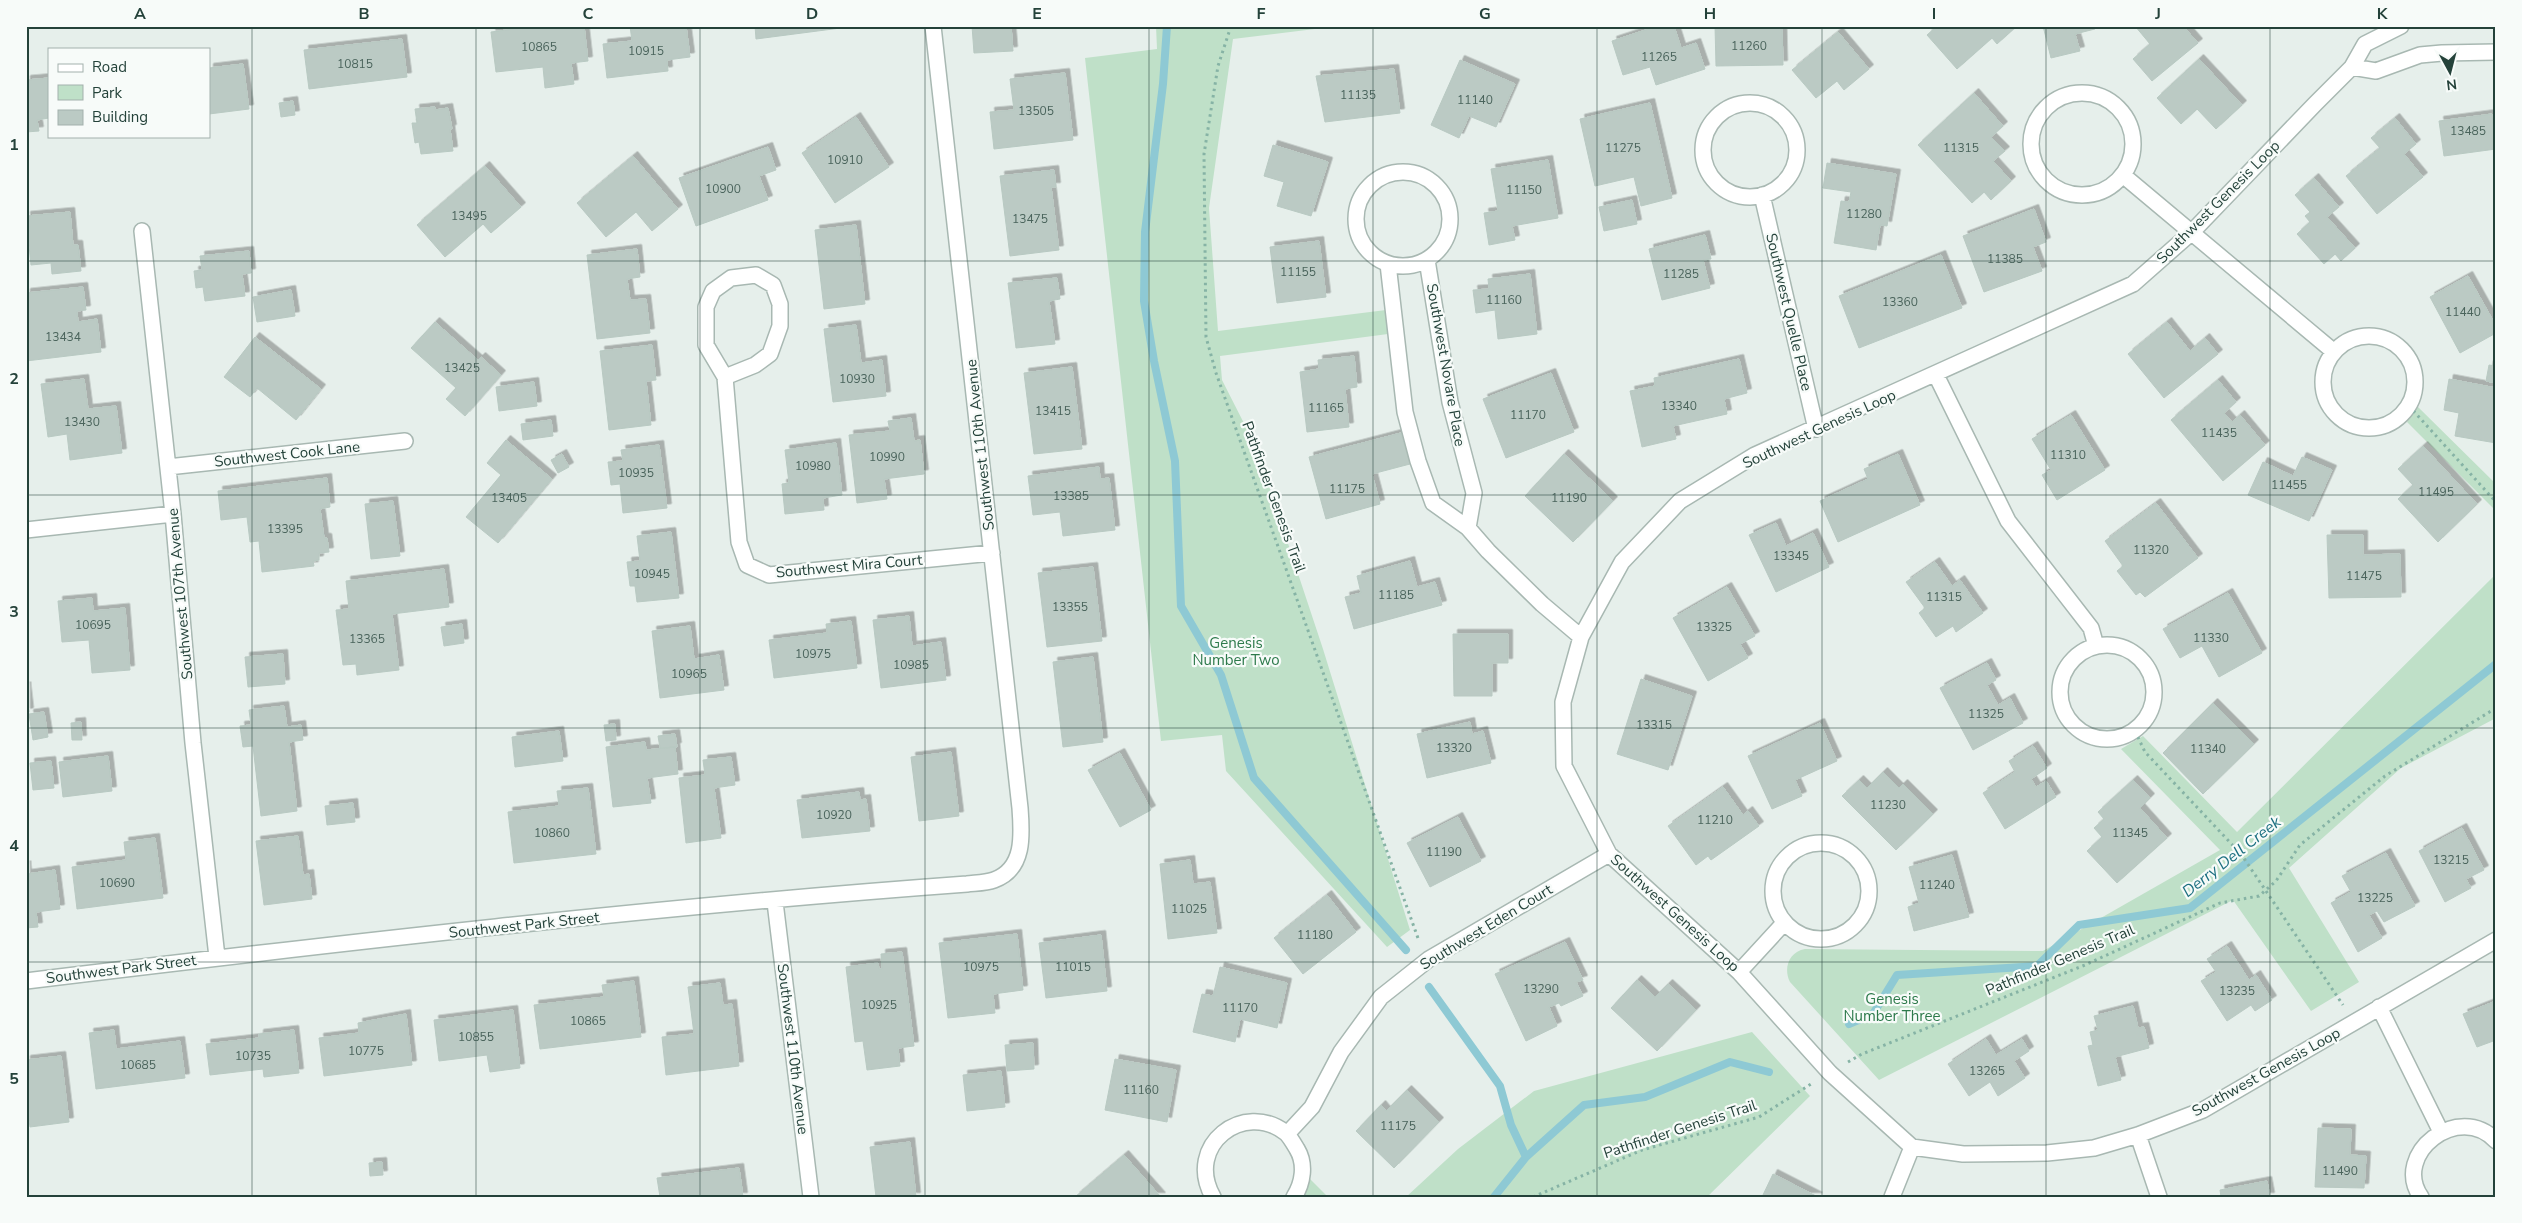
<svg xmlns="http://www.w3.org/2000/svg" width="2522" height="1223" viewBox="0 0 2522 1223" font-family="'Nunito Sans',sans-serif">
<defs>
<filter id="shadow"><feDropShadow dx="4.5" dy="-4.5" stdDeviation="0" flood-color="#0004"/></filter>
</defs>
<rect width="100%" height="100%" fill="#e6efeb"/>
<path fill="#bfe0c8" d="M1156,26H1339L1233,39L1209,208L1218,331L1386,310L1388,334L1220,356L1222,380L1256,447L1323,649L1410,930L1387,947L1226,771L1222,735L1161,741L1085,58L1157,49Z
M2418,407L2496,484V511L2407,422Z
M2496,574V718L2401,768L2289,868L2359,982L2311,1011L2233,900L1879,1080L1790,982C1783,968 1789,952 1805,949L2043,951L2220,850L2121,749L2143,736L2237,832Z
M1752,1032L1810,1096L1707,1197H1406L1458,1149L1534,1091Z
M1309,1178L1328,1197H1301Z"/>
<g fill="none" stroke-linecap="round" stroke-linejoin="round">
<path stroke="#8ec9d4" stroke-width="8" d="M1167,26L1163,84L1145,232L1144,301L1154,361L1175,461L1181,606L1221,675L1254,778L1406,950
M1429,987L1500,1086L1511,1125L1526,1157
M1849,1024L1873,1014L1897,975L2037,966L2079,925L2190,908L2496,664
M1494,1197L1526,1157L1584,1105L1645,1097L1730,1062L1769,1072"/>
</g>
<path fill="#bbcac4" stroke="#b8c9c2" filter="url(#shadow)" d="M584,26L588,61L571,63L574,84L545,88L543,67L496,72L491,32L538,26Z
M630,26H686L690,57L667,60L668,71L607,78L603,44L632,41Z
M755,26H856L756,39Z
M972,26H1011L1013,51L974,53Z
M1658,26H1674L1681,48L1696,43L1705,69L1656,85L1650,67L1623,75L1612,41Z
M1715,26H1782L1783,65L1716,66Z
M1937,26H2017L1997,44L1992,38L1957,69L1927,35Z
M2043,26H2094L2095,29L2075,34L2080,51L2051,58Z
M2135,26H2183L2198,43L2152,81L2133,59L2150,44Z
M1838,32L1869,69L1844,90L1837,81L1816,98L1792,70Z
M402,39L407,77L309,89L304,50Z
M2199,59L2242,105L2216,129L2197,109L2181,124L2157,98Z
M1460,60L1515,84L1496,127L1469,116L1459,138L1431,125Z
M243,64L249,109L209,114V68Z
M1394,69L1400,113L1325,122L1316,76Z
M1065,73L1073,140L994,149L990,112L1014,110L1010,79Z
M49,78V118L37,120L39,131L26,132V80Z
M1974,93L2003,126L1991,137L2005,151L1993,161L2011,181L1991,200L1984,192L1972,203L1918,145Z
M293,101L295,115L281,117L279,103Z
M1650,103L1672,198L1641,206L1634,177L1595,186L1580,119Z
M435,107V110L448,108L452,129H450L453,151L421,154L419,142L415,143L412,123H417L415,109Z
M2492,114L2496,149L2444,156L2439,121Z
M856,117L889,167L835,203L802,153Z
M2395,118L2416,144L2404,154L2423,177L2377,214L2346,176L2380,148L2371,138Z
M1273,145L1328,162L1311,216L1277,206L1284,182L1264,176Z
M768,147L776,170L759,176L768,200L696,226L679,178Z
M633,156L678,209L652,231L636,212L606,237L577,203Z
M1548,160L1558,218L1512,226L1515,240L1489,245L1484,213L1498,211L1491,169Z
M1827,163L1896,174L1887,226L1880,225L1876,250L1834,243L1841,201L1849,202L1851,192L1823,188Z
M485,166L521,207L491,233L483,224L445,257L417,225Z
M1054,170L1056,187H1051L1059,250L1010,256L1000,176Z
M2314,178L2339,207L2327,217L2355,248L2341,261L2335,254L2324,264L2297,234L2310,222L2305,216L2310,212L2295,195Z
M1632,200L1637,224L1604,231L1599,207Z
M2034,209L2046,242L2033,247L2042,271L1984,292L1963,236Z
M70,212L73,245H78L81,271L52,274L51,263L31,265L26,216Z
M856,225L865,304L824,309L815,230Z
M1705,235L1711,259L1703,260L1710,288L1662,300L1649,249Z
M1319,241L1326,297L1277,303L1270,247Z
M637,249L640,277L627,279L630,300L646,299L650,333L597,339L587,255Z
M249,251L251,273L242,274L245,296L205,301L203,287L196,288L194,271L202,270L200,256Z
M1941,255L1962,308L1859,348L1839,296Z
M1530,274L1537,334L1498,339L1495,310L1476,313L1473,290L1489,289L1488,279Z
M2468,276L2496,326V333L2460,353L2430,297Z
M1057,278L1060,299L1049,301L1055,344L1016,348L1008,283Z
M83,287L86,310L77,311L78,322L97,319L101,352L26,361V293Z
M291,290L295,316L257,322L253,297Z
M435,322L478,360L481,357L501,375L465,416L446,399L456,388L411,348Z
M2167,322L2190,351L2205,338L2218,354L2164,398L2128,354Z
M856,325L861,363L882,360L886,396L833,402L824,329Z
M255,337L321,389L296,420L257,388L250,397L224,377Z
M652,345L656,380L646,381L651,425L609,430L600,351Z
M1354,356L1357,387L1345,389L1349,427L1307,432L1300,372L1319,369L1318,360Z
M1739,359L1747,393L1724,399L1727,414L1673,426L1676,439L1642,447L1630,391L1655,386L1654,378Z
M2489,365L2496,366V383L2486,381Z
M1072,367L1082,449L1034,454L1024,373Z
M1551,373L1574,432L1506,458L1483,399Z
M84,379L88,409L116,406L122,453L70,460L67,434L48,437L41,384Z
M2449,379L2496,388V443L2455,436L2459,413L2444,410Z
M2218,380L2236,402L2224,413L2232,422L2240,415L2265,445L2223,481L2171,420Z
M534,382L537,406L499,411L496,387Z
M2071,415L2105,470L2057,500L2042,475L2051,470L2032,439Z
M911,418L914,441L920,440L924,474L884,479L887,499L857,503L849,435L890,431L888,421Z
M551,420L553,436L523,440L521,424Z
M1401,433L1410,464L1372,474L1380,504L1326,519L1309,457Z
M506,440L552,479L498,543L466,517L501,475L487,463Z
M836,443L842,495L823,498L824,510L785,514L782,484L789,483L785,450Z
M659,445L667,508L623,513L620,484L611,485L608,462L623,461L621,450Z
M2423,446L2477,504L2438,542L2398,499L2413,485L2398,469Z
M562,454L569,467L558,473L551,460Z
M1564,454L1613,501L1573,542L1525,496Z
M1898,454L1920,505L1838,542L1820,501L1868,479L1864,469Z
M2302,457L2332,470L2309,521L2248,495L2263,462L2293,476Z
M1099,467L1100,479L1109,478L1115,530L1063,536L1060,512L1033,515L1028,476Z
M327,478L330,507L320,509L324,538H327L329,552L319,553V560L313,561L314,566L262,572L259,541L250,542L247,517L221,520L218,491Z
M393,501L400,556L371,559L365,504Z
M2156,503L2198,558L2145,597L2140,592L2136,595L2117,571L2123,566L2105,541Z
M1776,523L1786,546L1813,533L1829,567L1776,592L1749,535Z
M671,532L679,598L637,602L635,586H630L627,562L640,561L637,536Z
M2327,535H2363V555L2400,554L2401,597L2329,598Z
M1410,561L1417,587L1435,582L1442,605L1354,629L1345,597L1361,593L1357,576Z
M1935,562L1952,586L1960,580L1983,613L1956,632L1953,626L1936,637L1919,613L1925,608L1906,582Z
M1093,567L1102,641L1047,647L1038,573Z
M444,569L449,607L392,614L399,670L357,675L356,664L343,665L336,610L349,609L346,581Z
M1727,587L1755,636L1740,644L1748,658L1708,681L1673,618Z
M2228,593L2262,653L2219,677L2202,646L2180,658L2163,629Z
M92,598L93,611L125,608L130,670L92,673L89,640L62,642L58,601Z
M909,616L912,646L941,642L946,680L881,688L873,620Z
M851,621L857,668L774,678L769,640L827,633L826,624Z
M462,624L464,643L444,646L441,627Z
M690,626L694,659L719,655L724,690L660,698L652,631Z
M1453,634H1508V663H1492V696H1454Z
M283,654L285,684L248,687L245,657Z
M1093,657L1103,742L1063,747L1053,662Z
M1987,663L1996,680L1987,685L1998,705L2010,698L2023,723L1973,750L1940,688Z
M1641,679L1692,696L1668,770L1617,754Z
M26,686L29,712L26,713Z
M2213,703L2254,744L2203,794L2163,753Z
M284,706L287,727L301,725L303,740L289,742L297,811L261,816L253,746L243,747L240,726L251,725L249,710Z
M44,712L48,737L33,740L29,714Z
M81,722L82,740H72L71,723Z
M1470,722L1472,734L1483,731L1491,763L1427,778L1417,734Z
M1820,723L1837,761L1795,780L1802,796L1772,809L1748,756Z
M615,724L616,740L606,741L604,725Z
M559,731L563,761L515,767L512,737Z
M675,734L677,747L660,748L658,736Z
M645,742L646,750L675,747L678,774L647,778L651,803L613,807L606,747Z
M2033,746L2047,768L2031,779L2036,787L2046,781L2056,797L2005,829L1983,793L2015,772L2009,761Z
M951,752L959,816L919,821L911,757Z
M1120,753L1151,810L1120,827L1088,770Z
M108,756L112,791L63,797L59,762Z
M731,757L735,785L714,788L721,838L686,843L679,778L705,775L703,760Z
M51,761L54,788L33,790L30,763Z
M1883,772L1899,788L1903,784L1933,814L1896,850L1842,796L1859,780L1867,788Z
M2133,780L2150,798L2140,808L2167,838L2117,883L2087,851L2102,837L2094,828L2104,819L2098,812Z
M1723,787L1743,815L1748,811L1759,826L1711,860L1708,856L1696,865L1668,826Z
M588,788L596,854L514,863L508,812L559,806L557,791Z
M859,792L860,800L866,799L870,831L802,838L797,800Z
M353,803L355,822L327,825L325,806Z
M1458,817L1481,861L1430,887L1407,843Z
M2462,828L2484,870L2466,879L2471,888L2445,902L2419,851Z
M298,836L303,875L309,874L312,899L264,905L256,841Z
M155,838L163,898L77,909L72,867L126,860L124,842Z
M2386,853L2415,906L2384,922L2377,911L2369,915L2382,938L2358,952L2331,903L2351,892L2342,876Z
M1952,855L1969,917L1914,931L1908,907L1919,903L1909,867Z
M1190,860L1193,884L1210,882L1217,933L1168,939L1160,864Z
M26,865L27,874L55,870L60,909L36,912L38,927L26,928Z
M1327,895L1356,932L1303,974L1274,938Z
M1017,934L1023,990L993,994L995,1013L948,1018L939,943Z
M1101,935L1107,991L1046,998L1039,943Z
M1565,942L1583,980L1576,982L1583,996L1561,1006L1559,1003L1549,1007L1557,1026L1526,1041L1495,974Z
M2227,946L2249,980L2256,975L2272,1000L2255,1011L2251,1005L2227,1021L2201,981L2216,972L2207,959Z
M902,952L914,1046L898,1048L900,1066L867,1070L863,1041L855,1042L846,967L878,963L879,969H882L881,954Z
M1220,967L1287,983L1277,1028L1240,1019L1235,1042L1193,1032L1202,994L1213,996Z
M1637,980L1655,997L1668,984L1696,1010L1657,1051L1611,1008Z
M634,981L641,1037L540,1049L534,1005L604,997L602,985Z
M720,983L723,1005L732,1004L739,1066L666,1075L662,1037L694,1034L688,987Z
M2496,1001V1040L2477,1047L2463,1014Z
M2133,1006L2138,1028L2144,1027L2149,1048L2115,1057L2121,1080L2098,1086L2088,1046L2093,1045L2090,1032L2098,1030L2094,1016Z
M513,1010L520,1068L490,1072L487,1055L439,1061L434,1020Z
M406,1014L412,1065L324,1076L319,1038L359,1033L358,1023Z
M114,1030L116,1049L180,1041L185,1078L96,1089L89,1033Z
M294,1030L299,1073L264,1077L263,1069L210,1075L206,1044L259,1038V1034Z
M1986,1039L1996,1055L2022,1039L2029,1051L2014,1061L2025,1078L1998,1096L1990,1082L1969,1096L1948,1064Z
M1033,1043L1034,1069L1007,1071L1005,1045Z
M61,1056L69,1122L30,1127L26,1102V1060Z
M1115,1059L1176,1070L1167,1122L1105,1110Z
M1001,1071L1005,1107L967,1111L963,1075Z
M1407,1090L1439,1122L1394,1168L1356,1131L1381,1105L1386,1111Z
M2318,1128L2351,1129L2350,1155L2366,1156L2364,1188L2315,1187Z
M910,1142L916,1197H876L870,1147Z
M1124,1155L1161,1197H1075Z
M382,1162L383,1175L370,1176L369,1163Z
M739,1168L743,1197H660L657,1178Z
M1773,1174L1818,1197H1762Z
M2267,1181L2270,1197H2221L2220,1190Z"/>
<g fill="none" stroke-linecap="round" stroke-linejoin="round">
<defs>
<path id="minor" d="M2401,26L2365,44L2352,67L2315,104L2192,232L2133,284L1755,455L1680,501L1622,562L1581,637L1563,702L1564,766L1609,854L1739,972L1830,1073L1912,1147L1963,1154L2047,1153L2094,1148L2138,1135L2203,1110L2496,940
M2352,67L2376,71L2420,55L2442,53L2496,52
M2031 144a51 51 0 1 1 102 0a51 51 0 1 1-102 0Z
M1703 150a47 47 0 1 1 94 0a47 47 0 1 1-94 0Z
M1356 219a47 47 0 1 1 94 0a47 47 0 1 1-94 0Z
M2124,176L2333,351
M1762,195L1816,429
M142,231L173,514L193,743L217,957
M1427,260L1450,402L1474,493L1468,528
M1388,264L1405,412L1418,461L1433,503L1468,528L1488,551L1542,604L1581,637
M2323 382a46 46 0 1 1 92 0a46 46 0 1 1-92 0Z
M1936,375L2008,521L2091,628L2096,646
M725,377L706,345V307L713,291L731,278L756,275L773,285L780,304V326L770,354L755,365L725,377L739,542L747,565L769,575L992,553
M168,467L405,441
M26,530L173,514
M2060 692a47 47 0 1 1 94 0a47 47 0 1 1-94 0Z
M1773 891a48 48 0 1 1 96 0a48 48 0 1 1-96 0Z
M775,902L811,1197
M1739,972L1784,923
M26,981C339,943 652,907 967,884C975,883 986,883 994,880C1025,869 1022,834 1020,808L933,26
M2379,1007L2441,1132
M1287,1134L1312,1107L1341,1052L1381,997L1429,959L1609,854
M2138,1135L2159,1197
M1213,1197C1184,1145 1244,1100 1286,1133C1290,1137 1294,1144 1297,1149C1306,1164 1303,1183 1294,1197
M1892,1197L1912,1147
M2421,1197C2391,1154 2459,1101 2496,1141"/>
</defs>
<use href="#minor" stroke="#a8b8b2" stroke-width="18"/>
<path stroke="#86b3a5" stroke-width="3" stroke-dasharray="2.5 4" stroke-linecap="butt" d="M1231,26L1218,66L1204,154L1206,337L1216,373L1419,941
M2409,406L2496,502
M2135,731L2145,752L2241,854L2343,1005
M1848,1062L1862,1054L2085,965L2220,903L2259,896L2276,881L2300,845L2385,776L2496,708
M1533,1197L1642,1150L1759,1117L1811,1084"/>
<use href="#minor" stroke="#fff" stroke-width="15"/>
</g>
<path fill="none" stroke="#24423a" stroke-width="1" stroke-opacity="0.55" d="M252,26V1197M476,26V1197M700,26V1197M925,26V1197M1149,26V1197M1373,26V1197M1597,26V1197M1822,26V1197M2046,26V1197M2270,26V1197M26,261H2496M26,495H2496M26,728H2496M26,962H2496"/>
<g text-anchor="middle" stroke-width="4.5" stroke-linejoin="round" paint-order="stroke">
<g font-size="12" fill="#4a645c">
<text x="1749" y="50">11260</text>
<text x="539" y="51">10865</text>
<text x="646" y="55">10915</text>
<text x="1659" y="61">11265</text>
<text x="355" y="68">10815</text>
<text x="1358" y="99">11135</text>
<text x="1475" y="104">11140</text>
<text x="1036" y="115">13505</text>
<text x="2468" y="135">13485</text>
<text x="1623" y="152">11275</text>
<text x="1961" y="152">11315</text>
<text x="845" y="164">10910</text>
<text x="723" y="193">10900</text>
<text x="1524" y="194">11150</text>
<text x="1864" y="218">11280</text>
<text x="469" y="220">13495</text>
<text x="1030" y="223">13475</text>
<text x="2005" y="263">11385</text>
<text x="1298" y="276">11155</text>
<text x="1681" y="278">11285</text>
<text x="1504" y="304">11160</text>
<text x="1900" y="306">13360</text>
<text x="2463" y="316">11440</text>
<text x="63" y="341">13434</text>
<text x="462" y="372">13425</text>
<text x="857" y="383">10930</text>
<text x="1679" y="410">13340</text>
<text x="1326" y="412">11165</text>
<text x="1053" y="415">13415</text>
<text x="1528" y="419">11170</text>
<text x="82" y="426">13430</text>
<text x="2219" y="437">11435</text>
<text x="2068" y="459">11310</text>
<text x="887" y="461">10990</text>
<text x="813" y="470">10980</text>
<text x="636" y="477">10935</text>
<text x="2289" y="489">11455</text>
<text x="1347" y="493">11175</text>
<text x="2436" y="496">11495</text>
<text x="1071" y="500">13385</text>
<text x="509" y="502">13405</text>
<text x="1569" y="502">11190</text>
<text x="285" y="533">13395</text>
<text x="2151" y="554">11320</text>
<text x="1791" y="560">13345</text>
<text x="652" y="578">10945</text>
<text x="2364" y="580">11475</text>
<text x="1396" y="599">11185</text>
<text x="1944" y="601">11315</text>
<text x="1070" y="611">13355</text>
<text x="93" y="629">10695</text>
<text x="1714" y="631">13325</text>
<text x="2211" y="642">11330</text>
<text x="367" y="643">13365</text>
<text x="813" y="658">10975</text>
<text x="911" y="669">10985</text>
<text x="689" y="678">10965</text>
<text x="1986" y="718">11325</text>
<text x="1654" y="729">13315</text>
<text x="1454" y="752">13320</text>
<text x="2208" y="753">11340</text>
<text x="1888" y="809">11230</text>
<text x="834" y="819">10920</text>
<text x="1715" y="824">11210</text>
<text x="552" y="837">10860</text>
<text x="2130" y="837">11345</text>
<text x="1444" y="856">11190</text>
<text x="2451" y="864">13215</text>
<text x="117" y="887">10690</text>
<text x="1937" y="889">11240</text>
<text x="2375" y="902">13225</text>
<text x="1189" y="913">11025</text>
<text x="1315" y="939">11180</text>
<text x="981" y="971">10975</text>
<text x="1073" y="971">11015</text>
<text x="1541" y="993">13290</text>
<text x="2237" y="995">13235</text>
<text x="879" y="1009">10925</text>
<text x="1240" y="1012">11170</text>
<text x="588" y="1025">10865</text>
<text x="476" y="1041">10855</text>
<text x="366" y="1055">10775</text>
<text x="253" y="1060">10735</text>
<text x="138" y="1069">10685</text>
<text x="1987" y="1075">13265</text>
<text x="1141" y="1094">11160</text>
<text x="1398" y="1130">11175</text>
<text x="2340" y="1175">11490</text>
</g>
<g font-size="15" fill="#24423a" stroke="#f7fbf9">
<text transform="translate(2218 202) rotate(-45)" y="5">Southwest Genesis Loop</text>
<text transform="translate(1789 312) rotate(77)" y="5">Southwest Quelle Place</text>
<text transform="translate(1446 365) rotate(80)" y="5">Southwest Novare Place</text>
<text transform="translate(1819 429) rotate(-25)" y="5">Southwest Genesis Loop</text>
<text transform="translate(980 445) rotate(-96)" y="5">Southwest 110th Avenue</text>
<text transform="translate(287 454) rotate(-6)" y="5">Southwest Cook Lane</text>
<text transform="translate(1274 497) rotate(70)" y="5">Pathfinder Genesis Trail</text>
<text transform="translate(849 566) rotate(-5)" y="5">Southwest Mira Court</text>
<text transform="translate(180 594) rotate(-95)" y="5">Southwest 107th Avenue</text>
<text transform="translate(1675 913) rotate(42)" y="5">Southwest Genesis Loop</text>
<text transform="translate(524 925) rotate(-6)" y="5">Southwest Park Street</text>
<text transform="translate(1486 927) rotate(-31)" y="5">Southwest Eden Court</text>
<text transform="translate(2060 960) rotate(-23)" y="5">Pathfinder Genesis Trail</text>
<text transform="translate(121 969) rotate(-7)" y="5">Southwest Park Street</text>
<text transform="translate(793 1049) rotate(83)" y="5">Southwest 110th Avenue</text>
<text transform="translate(2266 1072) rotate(-29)" y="5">Southwest Genesis Loop</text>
<text transform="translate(1680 1129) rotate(-18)" y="5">Pathfinder Genesis Trail</text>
</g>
<g font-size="15" fill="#2d7a4b" stroke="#f7fbf9">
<text x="1236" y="648">Genesis<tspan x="1236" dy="17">Number Two</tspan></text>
<text x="1892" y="1004">Genesis<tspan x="1892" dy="17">Number Three</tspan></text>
</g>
<g font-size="16" font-style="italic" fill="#1c6f80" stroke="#f7fbf9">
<text transform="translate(2231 856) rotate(-38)" y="6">Derry Dell Creek</text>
</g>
</g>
<rect width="2522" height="1223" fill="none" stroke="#f7fbf9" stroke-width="55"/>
<rect x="48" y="48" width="162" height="90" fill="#f7fbf9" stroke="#a3b1ad"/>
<rect x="58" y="64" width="25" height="8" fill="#ffffff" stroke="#a3b1ad"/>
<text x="92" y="72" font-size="15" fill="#24423a">Road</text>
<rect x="58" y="85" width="25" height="15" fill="#bfe0c8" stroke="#a3b1ad"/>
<text x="92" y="98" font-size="15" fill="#24423a">Park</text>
<rect x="58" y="110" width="25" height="15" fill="#bbcac4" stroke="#a3b1ad"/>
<text x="92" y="122" font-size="15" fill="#24423a">Building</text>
<g transform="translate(2450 72) rotate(173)" stroke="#f7fbf9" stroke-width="4" paint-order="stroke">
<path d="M0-4L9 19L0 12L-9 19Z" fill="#24423a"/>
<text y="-8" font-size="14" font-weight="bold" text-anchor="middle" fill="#24423a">N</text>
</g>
<rect x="28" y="28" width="2466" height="1168" fill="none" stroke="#24423a" stroke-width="2"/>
<g font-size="16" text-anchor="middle" font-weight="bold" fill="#24423a">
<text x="140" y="19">A</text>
<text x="364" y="19">B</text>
<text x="588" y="19">C</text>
<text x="812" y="19">D</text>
<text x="1037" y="19">E</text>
<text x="1261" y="19">F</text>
<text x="1485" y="19">G</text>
<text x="1710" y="19">H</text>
<text x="1934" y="19">I</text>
<text x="2158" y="19">J</text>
<text x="2382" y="19">K</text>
<text x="14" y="150">1</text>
<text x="14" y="384">2</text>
<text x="14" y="617">3</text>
<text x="14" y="851">4</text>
<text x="14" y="1084">5</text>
</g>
</svg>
